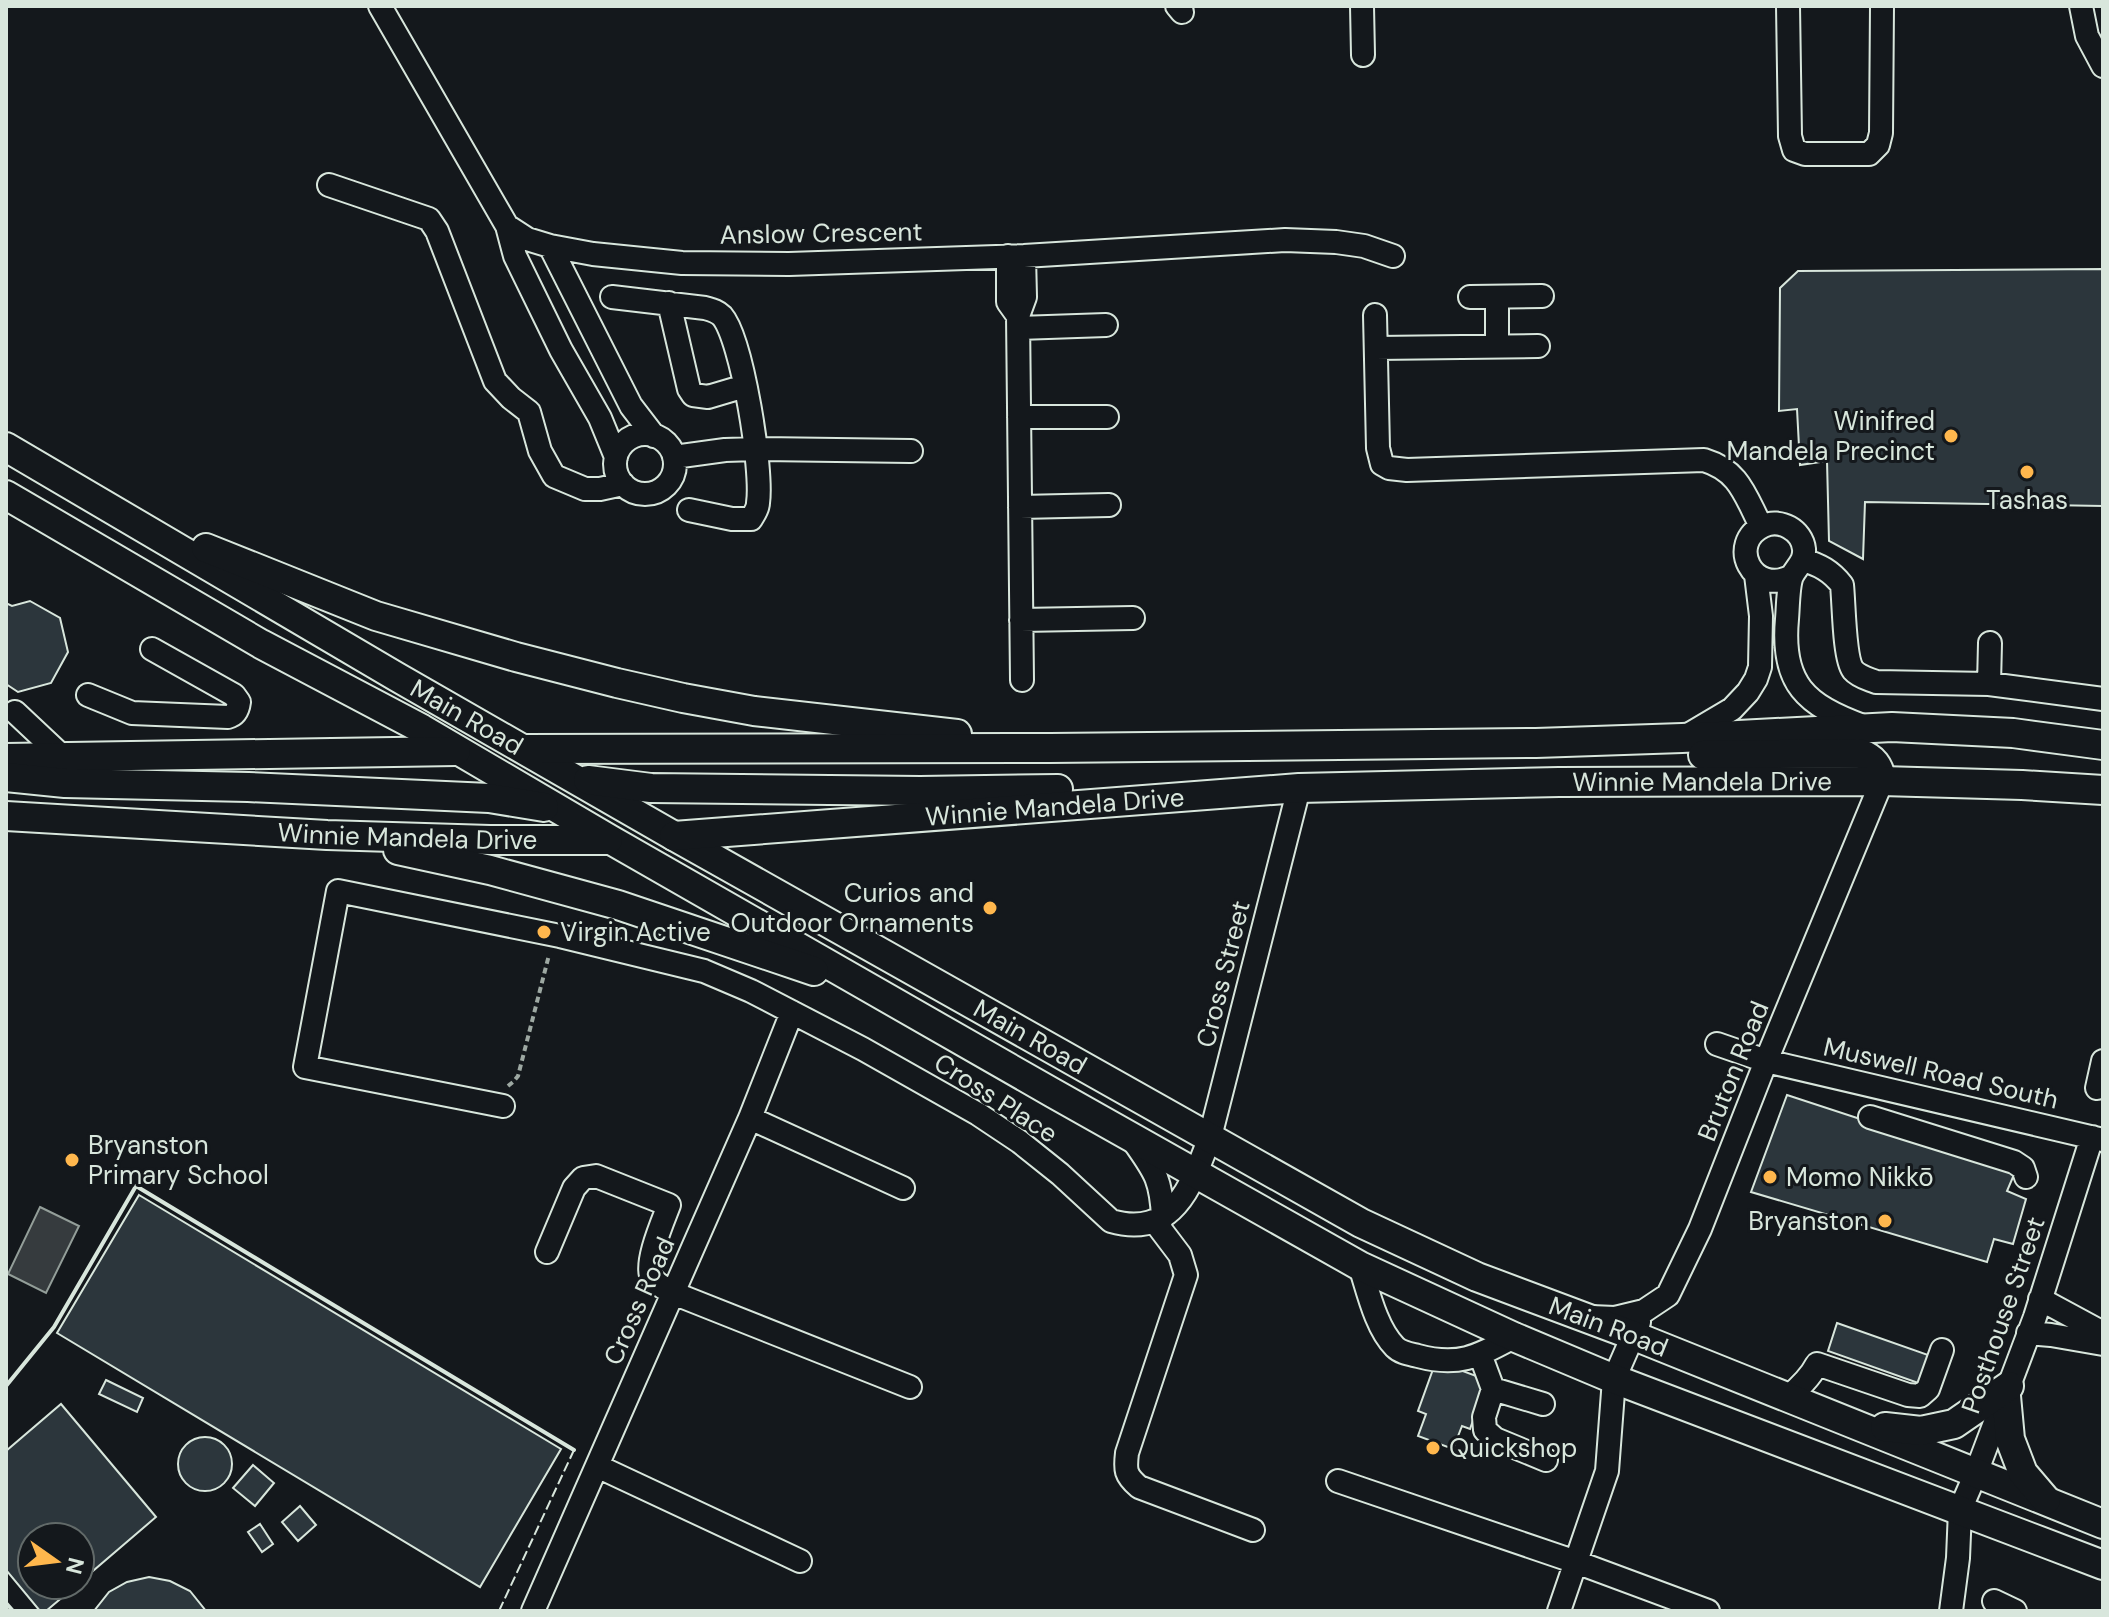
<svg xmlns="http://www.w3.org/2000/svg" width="2109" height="1617" viewBox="0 0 2109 1617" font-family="'DM Sans',sans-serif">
<rect width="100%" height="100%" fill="#14181c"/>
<path fill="#363b3e" stroke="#939e99" stroke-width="2" d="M40,1207L79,1226L46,1293L8,1274Z"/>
<path fill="#2c363c" stroke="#d8e6dc" stroke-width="2" d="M2103,269V506L1865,502L1863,559L1829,541L1827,461L1800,465L1797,409L1779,411L1780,288L1798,271Z
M30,601L60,618L68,652L51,683L18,692L6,684V603L12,606Z
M1787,1095L2016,1170L2007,1191L2026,1199L2013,1244L1994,1239L1987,1262L1751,1192Z
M139,1195L561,1449L480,1587L57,1333Z
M1837,1323L1931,1356L1921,1384L1828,1351Z
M1436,1361L1487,1380L1470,1429L1462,1426L1453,1449L1418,1436L1426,1414L1418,1411Z
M106,1380L143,1398L137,1412L99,1394Z
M61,1404L156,1517L80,1582V1537H32V1585H77L46,1611H40L6,1570V1451Z
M178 1464a27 27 0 1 1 54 0a27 27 0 1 1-54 0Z
M253,1465L274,1483L255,1506L233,1488Z
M300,1506L316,1525L298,1541L282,1522Z
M260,1524L273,1544L262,1552L248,1532Z
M149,1577L170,1581L190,1591L206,1611H94L109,1592L127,1582Z"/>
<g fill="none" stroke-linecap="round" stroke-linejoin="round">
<defs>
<path id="minor" d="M380,6L507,226L527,239L550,246L593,254L682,263L789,264L1024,256L1285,240L1336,242L1364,246L1393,256
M1177,6L1182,12
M1362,6L1363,55
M1788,6L1790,136L1794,150L1805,154H1869L1878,145L1881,133L1882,6
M2081,6L2087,36L2103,66
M329,185L429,219L437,231L495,381L511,398L529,412L540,451L554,476L585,489H600L623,484
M507,226L515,256L561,350L600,418L616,457
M550,246L631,406L654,436
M1008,256V302L1018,316
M612,297L705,308C712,310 717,311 722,316C742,339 763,470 758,503C758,509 754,514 751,519H732L689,510
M1470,297L1542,296
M1497,297V346
M669,303L689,389L693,395L708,397L745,386
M1375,315L1378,448L1382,464L1389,468L1407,470L1704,460C1740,471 1745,496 1761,526
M1019,328L1106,325
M1376,348L1538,346
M1019,417H1107
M615 464a30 30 0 1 1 60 0a30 30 0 1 1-60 0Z
M674,457L725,450L757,449L911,451
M1020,507L1109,505
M1803,560C1820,565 1831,571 1842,585C1844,603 1844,658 1853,670C1859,677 1869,679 1876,682L1989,684L2103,699
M1792,576C1752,597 1727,543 1763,526C1780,518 1802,530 1804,549C1805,562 1797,566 1792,576C1788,585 1788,608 1787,619C1781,684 1806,705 1863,726
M1021,620L1133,618
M1022,680L1018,316L1025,297L1024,256
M1989,684L1990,643
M88,695L132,713L228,717C236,715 238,710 239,702L234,695L152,649
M15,712L64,758
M1683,738L1732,709L1748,692L1756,679L1760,667L1761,616L1756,575
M1717,1044L1766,1061L2103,1140
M2097,1088L2103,1061
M503,1106L305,1067L338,891L560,936L704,971L751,991L863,1049L978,1114L1020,1142L1060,1174L1111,1221C1173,1239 1192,1185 1210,1137L1299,788
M1870,1117L2014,1162L2023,1168L2026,1177
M750,1118L903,1188
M1132,1139C1154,1171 1161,1177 1163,1217
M1155,1222L1180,1255L1186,1275L1127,1453C1125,1470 1125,1475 1139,1487L1253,1530
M547,1252L574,1188L583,1178L596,1176L669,1205C663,1221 644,1264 652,1278C657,1285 666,1289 673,1293L910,1387
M1360,1266C1368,1291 1376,1328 1395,1347C1401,1353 1410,1354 1418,1356C1459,1367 1478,1356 1514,1337
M2040,1299L2103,1333
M1591,1317L1615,1318L1644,1311L1668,1295L1700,1229L1766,1061L1882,781
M2028,1333L2051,1335L2103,1344
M1480,1354L1493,1389L1543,1404
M1493,1389L1484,1417L1485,1430L1495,1439L1546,1460
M1787,1398C1799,1388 1810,1378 1817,1364L1908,1395L1920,1396L1928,1389L1942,1350
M597,1466L800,1561
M1338,1481L1576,1562L1708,1611
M1994,1601L2015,1611
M533,1611L750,1118L792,1012
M1559,1611L1607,1471L1614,1379L1639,1322
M1951,1611L1958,1558L1960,1510L1976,1473L2035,1317L2092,1137"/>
<g id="major">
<path id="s1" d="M6,447L397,677L674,836L1361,1223L1477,1277L1632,1335L2103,1524"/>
<path d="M6,495L261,644L422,729L611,840L1053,1093L1360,1266L1514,1337L1614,1379L2103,1565"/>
<path d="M206,548L376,616L516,657L617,683L683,698L754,711L957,734"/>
<path d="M525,749L1050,748L1536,743L1682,738L1892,727L2013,733L2103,745"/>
<path d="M1703,755L1859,753C1874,758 1879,766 1882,781"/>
<path d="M6,758L456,751"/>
<path d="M6,777L65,783L248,787L489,798L544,807"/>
<path d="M588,780L651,788L920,791L1058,789"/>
<path id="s2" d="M6,816L327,835L490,840H608"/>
<path id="s3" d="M674,836L1299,788L1559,782L1882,781L2022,785L2103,790"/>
<path d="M398,850L490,870L618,905L814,971"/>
<path d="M2006,1396L2010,1439L2023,1473L2046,1500"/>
<path d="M1885,1427L1921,1431L1954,1424L2009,1386"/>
</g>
</defs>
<use href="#minor" stroke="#d8e6dc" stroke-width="26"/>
<use href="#major" stroke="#d8e6dc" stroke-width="32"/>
<path stroke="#9da8a2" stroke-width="4" stroke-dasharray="6 4" stroke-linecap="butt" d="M508,1086L513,1082L518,1076L549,955"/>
<use href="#minor" stroke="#14181c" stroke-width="22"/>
<use href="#major" stroke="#14181c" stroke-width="28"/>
<path stroke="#d8e6dc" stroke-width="2" stroke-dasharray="10 4" stroke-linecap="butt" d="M499,1611L574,1450"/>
<path stroke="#d8e6dc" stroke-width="4" d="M6,1386L54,1327L136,1186L574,1450
M6,1603L13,1611"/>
</g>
<g fill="#ffb74d" stroke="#14181c" stroke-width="3">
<circle cx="1951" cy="436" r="8"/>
<circle cx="2027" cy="472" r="8"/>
<circle cx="990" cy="908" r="8"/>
<circle cx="544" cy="932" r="8"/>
<circle cx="72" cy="1160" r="8"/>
<circle cx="1770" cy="1177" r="8"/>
<circle cx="1885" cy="1221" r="8"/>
<circle cx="1433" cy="1448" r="8"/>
</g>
<g text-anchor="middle" stroke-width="6" stroke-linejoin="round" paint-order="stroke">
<g font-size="26" fill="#d8e6dc" stroke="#14181c">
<text transform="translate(821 233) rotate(-1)" y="9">Anslow Crescent</text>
<text dy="9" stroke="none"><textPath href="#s1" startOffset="534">Main Road</textPath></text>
<text dy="9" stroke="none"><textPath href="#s3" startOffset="1030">Winnie Mandela Drive</textPath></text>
<text dy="9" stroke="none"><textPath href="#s3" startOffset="382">Winnie Mandela Drive</textPath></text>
<text dy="9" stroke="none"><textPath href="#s2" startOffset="402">Winnie Mandela Drive</textPath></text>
<text transform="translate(1223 974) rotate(-76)" y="9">Cross Street</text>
<text dy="9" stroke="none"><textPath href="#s1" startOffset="1182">Main Road</textPath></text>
<text transform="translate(1733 1071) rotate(-68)" y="9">Bruton Road</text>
<text transform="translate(1941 1073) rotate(13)" y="9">Muswell Road South</text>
<text transform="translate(996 1098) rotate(33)" y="9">Cross Place</text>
<text transform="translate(639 1301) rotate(-66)" y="9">Cross Road</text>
<text transform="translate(2003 1315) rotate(-71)" y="9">Posthouse Street</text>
<text dy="9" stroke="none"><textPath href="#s1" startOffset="1830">Main Road</textPath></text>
</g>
<g font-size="26" fill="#d8e6dc" stroke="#14181c" text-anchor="start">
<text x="1935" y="430" text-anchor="end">Winifred<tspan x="1935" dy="30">Mandela Precinct</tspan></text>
<text x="2027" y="509" text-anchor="middle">Tashas</text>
<text x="974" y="902" text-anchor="end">Curios and<tspan x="974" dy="30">Outdoor Ornaments</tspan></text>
<text x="560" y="941">Virgin Active</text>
<text x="88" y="1154">Bryanston<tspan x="88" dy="30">Primary School</tspan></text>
<text x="1786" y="1186">Momo Nikkō</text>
<text x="1869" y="1230" text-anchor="end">Bryanston</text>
<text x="1449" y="1457">Quickshop</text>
</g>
</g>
<rect width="2109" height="1617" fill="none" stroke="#d8e6dc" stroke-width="16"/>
<g transform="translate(56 1561) rotate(104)"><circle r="38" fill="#14181c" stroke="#626a69" stroke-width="2"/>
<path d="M0-6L14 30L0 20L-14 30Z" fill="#ffb74d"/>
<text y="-12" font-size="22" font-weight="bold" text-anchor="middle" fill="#d8e6dc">N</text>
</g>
</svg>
